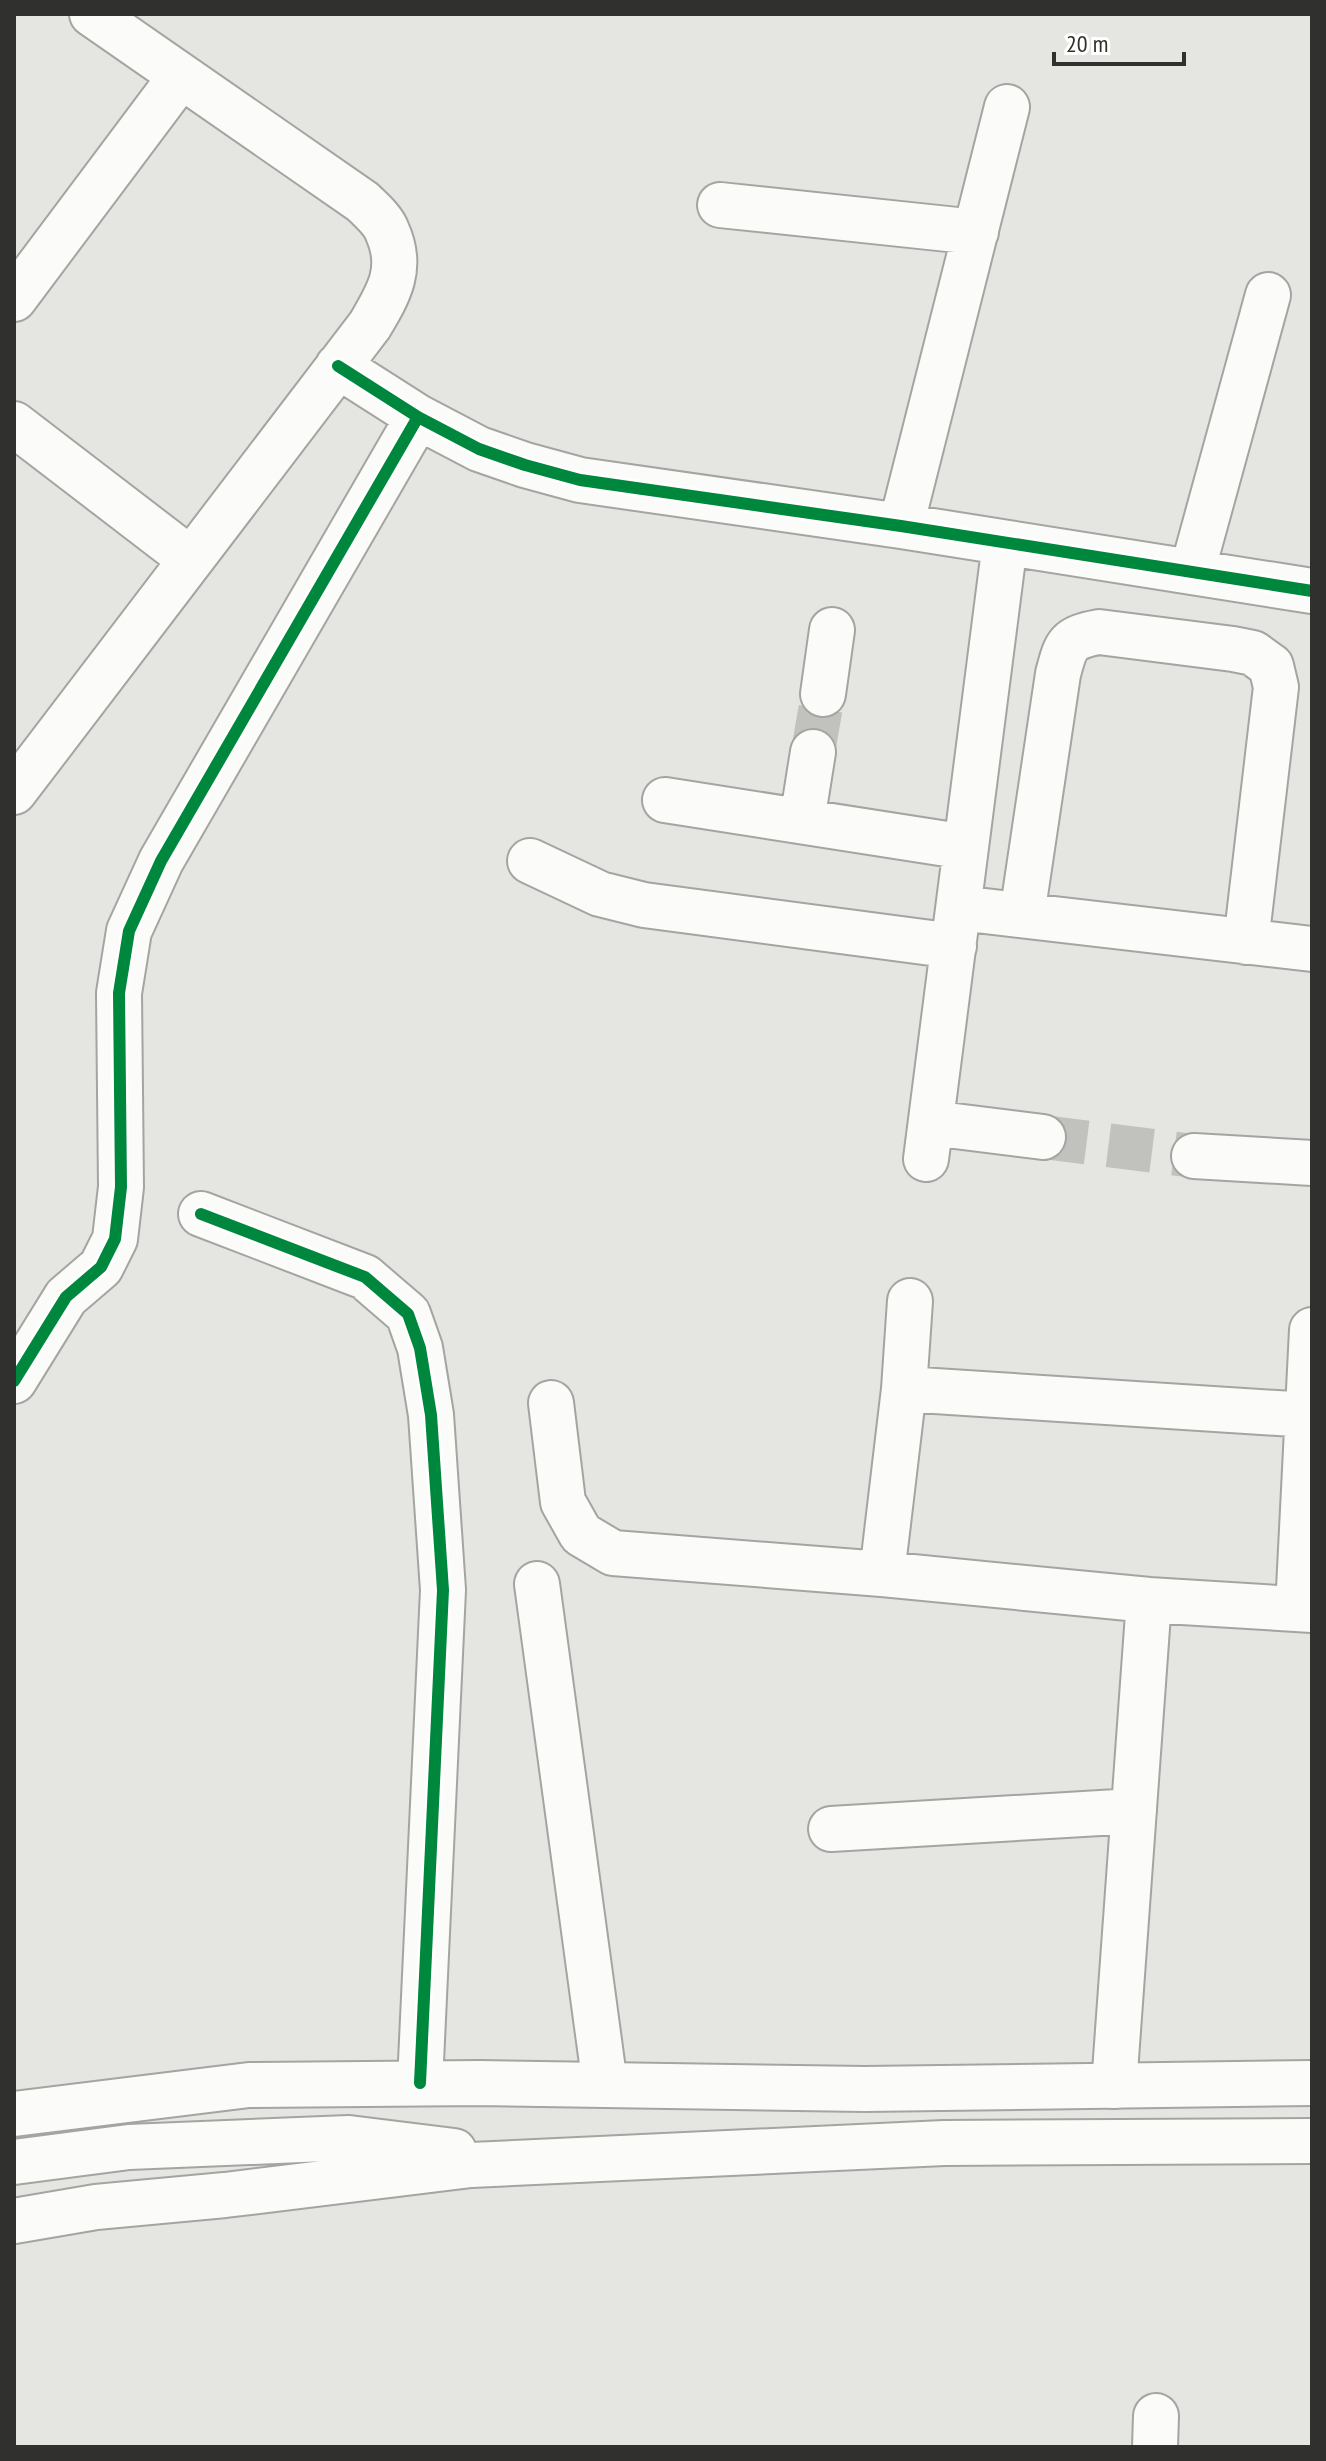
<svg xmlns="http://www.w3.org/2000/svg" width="1326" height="2461" viewBox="0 0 1326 2461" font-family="'PT Sans Narrow',sans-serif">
<rect width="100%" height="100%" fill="#e5e6e1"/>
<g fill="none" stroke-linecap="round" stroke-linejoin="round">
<path stroke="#c1c2bd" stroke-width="44" stroke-dasharray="44 22" stroke-linecap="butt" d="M813,752L823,694
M1043,1137L1194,1156"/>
<defs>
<path id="minor" d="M720,205L976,232
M14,299L181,76
M338,366L418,417L479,449L525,465L580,480L901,526L1312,591
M14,424L190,559
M901,526L1007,107
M1192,572L1268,295
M823,694L832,630
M14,792L370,325C389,293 404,268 387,231C383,220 371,210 363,202L92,14
M665,800L966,847
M802,821L813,752
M530,861L600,894L644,905L954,946
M959,908L1312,949
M1022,915L1058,674C1066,644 1067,638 1099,632L1233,649L1253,653L1271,666L1276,687L1246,942
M931,1123L1043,1137
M1194,1156L1312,1163
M926,1159L1005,543
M201,1214L365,1277L408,1314L420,1348L431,1415L443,1590L420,2083
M14,1381L66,1297L101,1267L115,1239L121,1187L119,993L129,931L161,861L418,417
M904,1389L1308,1415
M551,1403L563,1502L581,1534L613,1553L882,1574L1149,1600L1312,1610
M882,1574L904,1389L910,1301
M537,1584L605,2085
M1298,1609L1312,1330
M831,1829L1134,1811
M1114,2086L1149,1600
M1155,2447L1156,2416"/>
<path id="major" d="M14,2114L249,2085L479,2083L865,2089L1312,2083
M14,2162L129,2147L349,2138L454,2151
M14,2221L96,2207L225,2195L471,2165L944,2143L1312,2141"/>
</defs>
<use href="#minor" stroke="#a4a4a1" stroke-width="48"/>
<use href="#major" stroke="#a4a4a1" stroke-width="48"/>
<use href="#minor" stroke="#fbfbfa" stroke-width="44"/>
<use href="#major" stroke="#fbfbfa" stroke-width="44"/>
<defs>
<path id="cycleway" d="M338,366L418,417L479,449L525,465L580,480L901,526L1312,591
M201,1214L365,1277L408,1314L420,1348L431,1415L443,1590L420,2083
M14,1381L66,1297L101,1267L115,1239L121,1187L119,993L129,931L161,861L418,417"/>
</defs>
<use href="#cycleway" stroke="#fffffe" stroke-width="17"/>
<use href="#cycleway" stroke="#00873e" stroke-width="12"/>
</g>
<rect width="1326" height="2461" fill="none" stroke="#30302e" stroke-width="32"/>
<path d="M1054 52v12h130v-12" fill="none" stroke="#30302e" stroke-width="4"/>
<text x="1066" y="52" font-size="24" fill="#30302e" stroke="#fffffe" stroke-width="6" paint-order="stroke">20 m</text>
</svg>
